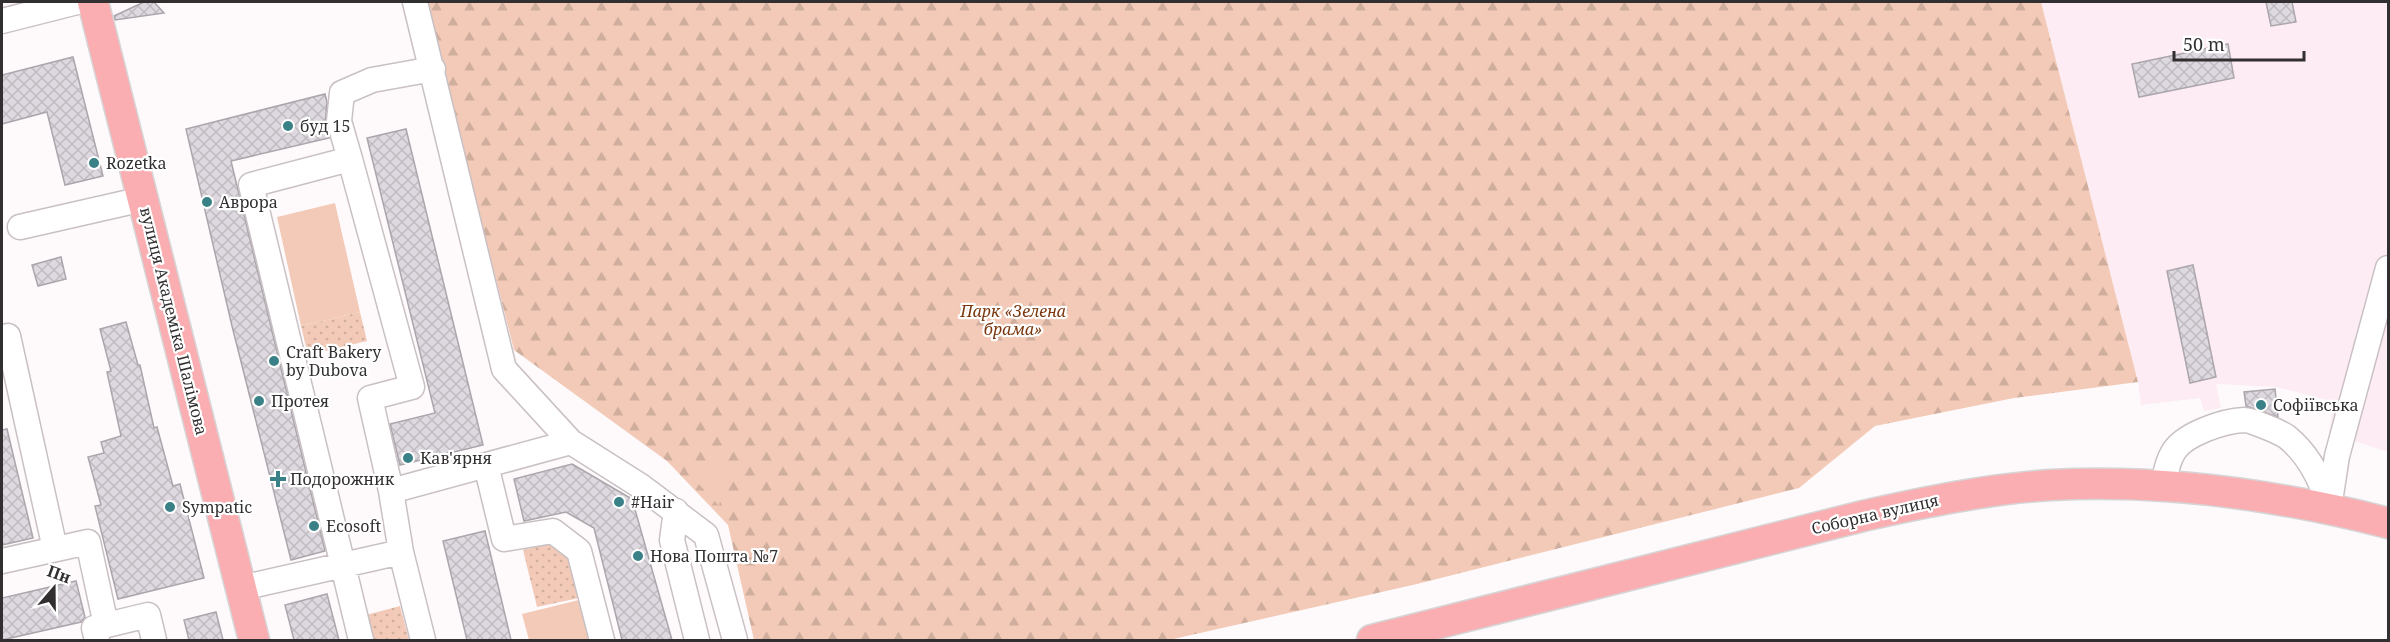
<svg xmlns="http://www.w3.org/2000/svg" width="2390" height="642" viewBox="0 0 2390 642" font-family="'Noto Serif',serif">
<defs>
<pattern id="forest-firs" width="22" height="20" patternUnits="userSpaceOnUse" patternTransform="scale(1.5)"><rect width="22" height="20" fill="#f2cab7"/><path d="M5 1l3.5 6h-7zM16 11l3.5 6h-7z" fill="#d0ae9e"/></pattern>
<pattern id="park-dots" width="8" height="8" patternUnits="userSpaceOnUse" patternTransform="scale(1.5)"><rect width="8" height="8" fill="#f2cab7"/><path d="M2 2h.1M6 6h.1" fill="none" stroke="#d0ae9e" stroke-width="1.8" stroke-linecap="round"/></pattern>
<pattern id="building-cross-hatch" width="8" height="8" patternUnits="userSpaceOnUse" patternTransform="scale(1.5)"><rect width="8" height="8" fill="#ded9e0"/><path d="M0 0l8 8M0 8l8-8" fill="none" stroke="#bfbbc0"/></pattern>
</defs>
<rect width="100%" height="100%" fill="#fefafc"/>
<path fill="#fdecf3" d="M2041,2H2388V452L2329,433L2334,402L2277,387L2216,384L2221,408L2204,411L2200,398L2141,405L2138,382Z"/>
<path fill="url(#forest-firs)" d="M425,2H2041L2138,382L2014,398L1875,426L1799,488L1417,584L1169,640H754L728,525L667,461L514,350Z"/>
<path fill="url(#park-dots)" d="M360,312L367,341L308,355L301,326Z
M552,543L565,546L579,598L537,607L523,550Z
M400,606L409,640H373L366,615Z"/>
<path fill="#f2cab7" d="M335,203L360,312L301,326L277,217Z
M709,461L726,468L719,506L693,478Z
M579,600L589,640H529L522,614Z"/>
<path fill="url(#building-cross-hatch)" stroke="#aba5ac" stroke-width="1.5" d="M144,2H154L164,13L115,20L114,16Z
M2266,2H2292L2296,22L2271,26Z
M2228,44L2234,78L2139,97L2132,64Z
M73,57L103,176L65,185L47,112L2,124V75Z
M325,94L327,102L325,125L329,138L231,161L325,551L291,560L232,326L186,129Z
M406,129L483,445L400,465L390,424L435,413L367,138Z
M61,257L66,279L38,286L32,265Z
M2193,265L2216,377L2190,383L2167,271Z
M126,322L138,365H140L154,428L157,427L173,486L180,484L204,578L118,599L95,506L101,505L88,457L104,453L101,442L121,436L107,372L111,371L100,329Z
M2275,389L2278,417L2246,406L2244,392Z
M7,429L33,538L2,545V430Z
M572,464L632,499L672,640H622L594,528L566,512L524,521L514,479Z
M485,531L511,640H467L443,541Z
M76,581L85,617L81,622L2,640V598Z
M327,594L339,640H294L285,605Z
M216,612L223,640H189L184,620Z"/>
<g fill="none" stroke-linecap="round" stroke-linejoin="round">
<defs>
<path id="minor" d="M415,2L504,369L571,442L642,487L706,535L735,640
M2,21L77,2
M350,159L339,121L342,93L372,80L433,69
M20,227L143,199
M8,336L55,549
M486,465L504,539L553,531L579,551L602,640
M2163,487C2165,475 2167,462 2174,451C2185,434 2223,421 2244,420C2251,420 2280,432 2287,437C2308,454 2320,477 2328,503
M2329,508L2337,456L2388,268
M676,511L672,540L697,640
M2,561L88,542L106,625
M241,588L401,552
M97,640L94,628L148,615L154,640
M361,640L251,185L350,159L412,387L370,398L391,491
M423,640L401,552L391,491L571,442"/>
<path id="major" d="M93,2L254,640
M1372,640L1863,516C1925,502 1988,489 2051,485C2165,479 2279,495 2388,523"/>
</defs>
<use href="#minor" stroke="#c9c0c4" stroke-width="27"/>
<use href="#major" stroke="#d6d5d6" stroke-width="33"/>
<use href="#minor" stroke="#fff" stroke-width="24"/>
<use href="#major" stroke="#fbaeb2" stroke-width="30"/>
</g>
<g fill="#398187" stroke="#fff" stroke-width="2">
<circle cx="288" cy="126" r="6"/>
<circle cx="94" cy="163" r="6"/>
<circle cx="207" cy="202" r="6"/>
<circle cx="274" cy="361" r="6"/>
<circle cx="259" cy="401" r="6"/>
<circle cx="2261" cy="405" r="6"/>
<circle cx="408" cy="458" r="6"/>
<path d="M275 470h6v6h6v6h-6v6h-6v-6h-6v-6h6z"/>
<circle cx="619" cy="502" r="6"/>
<circle cx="170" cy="507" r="6"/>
<circle cx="314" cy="526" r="6"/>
<circle cx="638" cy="556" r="6"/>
</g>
<g text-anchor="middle" stroke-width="4.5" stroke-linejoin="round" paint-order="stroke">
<g font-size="16" fill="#322f30" stroke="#fff" text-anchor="start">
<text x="300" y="132">буд 15</text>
<text x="106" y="169">Rozetka</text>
<text x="219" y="208">Аврора</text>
<text x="286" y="358">Craft Bakery<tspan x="286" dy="18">by Dubova</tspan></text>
<text x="271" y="407">Протея</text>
<text x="2273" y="411">Софіївська</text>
<text x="420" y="464">Кав'ярня</text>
<text x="290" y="485">Подорожник</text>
<text x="631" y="508">#Hair</text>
<text x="182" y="513">Sympatic</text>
<text x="326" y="532">Ecosoft</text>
<text x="650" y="562">Нова Пошта №7</text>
</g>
<g font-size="16" font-style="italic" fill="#7b380e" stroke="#fff">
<text x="1013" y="317">Парк «Зелена<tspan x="1013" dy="18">брама»</tspan></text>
</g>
<g font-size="16" fill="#322f30" stroke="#fff">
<text transform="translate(174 321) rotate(76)" y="6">вулиця Академіка Шалімова</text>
<text transform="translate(1875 514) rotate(-13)" y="6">Соборна вулиця</text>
</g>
</g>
<rect width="2390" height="642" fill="none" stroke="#322f30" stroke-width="6"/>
<g transform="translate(54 588) rotate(20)" stroke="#ffffff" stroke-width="4.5" paint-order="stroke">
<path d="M0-4.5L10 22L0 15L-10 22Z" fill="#322f30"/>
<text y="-9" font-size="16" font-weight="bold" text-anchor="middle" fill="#322f30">Пн</text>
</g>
<path d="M2174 51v9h130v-9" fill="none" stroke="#322f30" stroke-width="3"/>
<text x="2183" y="51" font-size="18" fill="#322f30" stroke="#ffffff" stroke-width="4.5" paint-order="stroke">50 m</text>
</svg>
